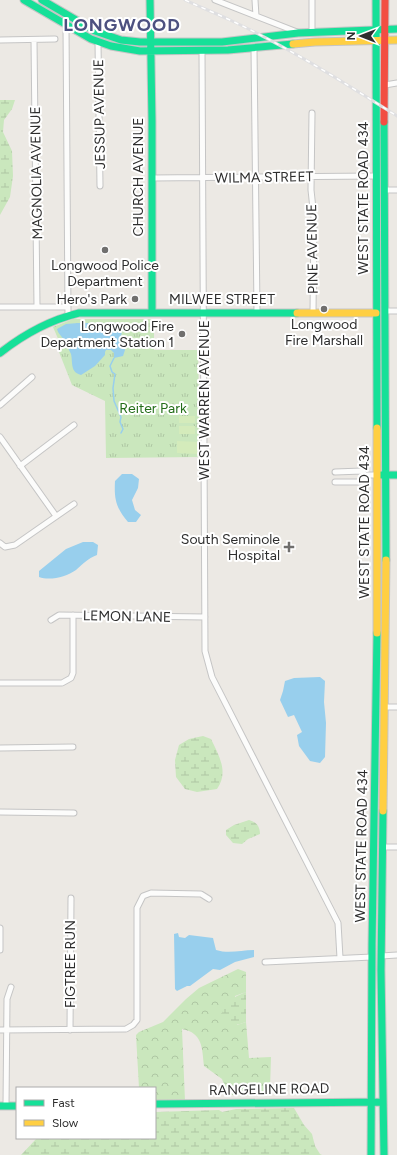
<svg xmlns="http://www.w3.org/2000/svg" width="397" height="1155" viewBox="0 0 397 1155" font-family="Figtree,sans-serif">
<defs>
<pattern id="grass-tufts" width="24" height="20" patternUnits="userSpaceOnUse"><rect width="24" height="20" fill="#cae7bd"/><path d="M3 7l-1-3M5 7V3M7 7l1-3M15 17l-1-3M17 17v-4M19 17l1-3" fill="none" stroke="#aec6a3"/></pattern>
<pattern id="forest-crowns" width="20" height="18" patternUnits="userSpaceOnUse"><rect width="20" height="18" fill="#cae7bd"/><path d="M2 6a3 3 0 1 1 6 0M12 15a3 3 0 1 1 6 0" fill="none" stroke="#aec6a3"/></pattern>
<pattern id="wetland-marsh" width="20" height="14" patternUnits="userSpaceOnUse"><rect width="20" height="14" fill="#cae7bd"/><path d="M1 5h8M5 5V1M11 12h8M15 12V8" fill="none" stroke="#aec6a3"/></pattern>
</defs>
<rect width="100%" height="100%" fill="#ece9e4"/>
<path fill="url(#grass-tufts)" d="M73,319H154V350H198L200,457L106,458L105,401L72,385L59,352L62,348L53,327Z"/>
<path fill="url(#forest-crowns)" d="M238,969L246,972V992L235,996L237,1025L246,1022L249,1058L271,1057L270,1089L268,1096L228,1095L222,1079L204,1066C202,1048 203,1033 182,1029L185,1101L155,1102V1088H139L136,1035L139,1032L163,1022L186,999L199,988Z"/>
<path fill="url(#wetland-marsh)" d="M0,100H15L12,109L4,120L3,132L12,151L13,176L10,197L0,215Z
M203,736L211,739C219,756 229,772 217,789L197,792L185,789L176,777L175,760L179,745L189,739Z
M249,820C256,822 260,826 260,834L248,839L242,844L233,843L226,835V830L234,825Z
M246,992V1022C235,1026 230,1026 221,1017C223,1003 233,997 246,992Z
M294,1108L304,1125L312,1134L315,1146L320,1154L322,1155H21L37,1138H155V1112L219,1110L222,1112L236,1109Z"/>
<path fill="#d4ebbb" d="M179,416H195V423H179Z
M179,426H195V434H179Z
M177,441L198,442V454L177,453Z"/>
<path fill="#98cfed" d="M78,323H103L109,331L112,330L115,327H120L122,330L121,338L125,350L123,356L114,358V353L111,350H106L105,352V355L95,366L81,375C70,372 73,363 71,354C69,350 67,346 65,342C63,337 58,334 57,329L66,324Z
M122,474H132L139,479L138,488L132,500L135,510L141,515L136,522H128C116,508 114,499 115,481Z
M83,542H93L98,545L97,555C87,559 84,563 76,570C66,577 50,581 39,577V571L66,549Z
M320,677L325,681L324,702L326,723L325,757L320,763L310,761L299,746L297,735L302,732L294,715L288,717L280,700L283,691L285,681L294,678Z
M178,933L179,937L185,938L189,935L213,938L216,950C229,954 241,950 254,950V957L235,962L220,970L213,969L190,986H187L177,991L175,989L174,934Z"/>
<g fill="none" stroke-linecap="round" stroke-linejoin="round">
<path stroke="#98cfed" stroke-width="1.5" d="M114,358L110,366L112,372L115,374L113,388L114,401L121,417L120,422L123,429L121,433"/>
<defs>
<path id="street" d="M215,0L297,32
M255,0L256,16
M312,0V32
M66,26L68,315
M0,40L55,39
M34,40L37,307
M98,42L100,186
M254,48L257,312
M202,51L205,651L212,677L338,923L340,958
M385,85L397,83
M312,113L311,190L314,218L313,313
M152,178L376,176
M385,190H397
M0,307H68
M385,311H397
M0,405L32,377
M0,437L56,516
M20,466L74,425
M335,472L362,471L365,475H377
M335,482H363L365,475
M0,543L5,547L15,545L74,504
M51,620L59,615L205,617
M0,683H62L71,678L73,673V615
M384,707H397
M0,748L73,747
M0,812L74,813
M382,847H397
M0,928V950
M381,956L397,955
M265,962L372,957
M0,1030L126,1029L133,1025L137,1020V908L143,896L151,893L201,894L209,899
M70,1030L71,898
M6,1106L7,999L11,987"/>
<path id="fast" d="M24,0L91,39L111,46L140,51L228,50L293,44
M42,0L95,31L121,40L140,42H222L298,33L397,29
M150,0L152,121V312
M376,0L377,428
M384,122L386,560
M0,353C24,334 50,320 79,313H297
M381,475H397
M383,811L381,970L384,1155
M155,1104L383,1102
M0,1106H17
M371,1155L372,944L377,633"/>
<path id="slow" d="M293,44L315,42L397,40
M297,313H376
M377,633V428
M383,811L386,560"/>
<path id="jam" d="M384,122L385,0"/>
</defs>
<use href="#street" stroke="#c5c5c5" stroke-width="7"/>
<use href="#fast" stroke="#c5c5c5" stroke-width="9"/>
<use href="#slow" stroke="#c5c5c5" stroke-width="9"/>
<use href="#jam" stroke="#c5c5c5" stroke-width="9"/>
<use href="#street" stroke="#fcfcfb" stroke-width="5"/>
<use href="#fast" stroke="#16e098" stroke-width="7"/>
<use href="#slow" stroke="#ffcf43" stroke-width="7"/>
<use href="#jam" stroke="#f24e42" stroke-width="7"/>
<defs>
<path id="rail" d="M185,0C200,7 215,13 230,20C288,47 343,82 397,116"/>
</defs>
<use href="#rail" stroke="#dfdfe1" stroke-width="3"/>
<use href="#rail" stroke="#fff" stroke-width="1.5" stroke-dasharray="4.5" stroke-linecap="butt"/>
</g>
<g fill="#706f6e" stroke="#fff" stroke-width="1.5">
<circle cx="105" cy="250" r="4"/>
<circle cx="135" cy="299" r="4"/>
<circle cx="324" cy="309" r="4"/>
<circle cx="182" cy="334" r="4"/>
<path d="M287 541h4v4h4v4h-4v4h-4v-4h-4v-4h4z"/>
</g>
<g text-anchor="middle" stroke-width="4" stroke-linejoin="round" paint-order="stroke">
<g font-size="14" fill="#2e2e2e" stroke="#fff">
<text transform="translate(99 114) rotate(-91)" y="5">JESSUP AVENUE</text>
<text transform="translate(36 173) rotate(-91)" y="5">MAGNOLIA AVENUE</text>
<text transform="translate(138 177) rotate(-90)" y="5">CHURCH AVENUE</text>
<text transform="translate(264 177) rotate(-1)" y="5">WILMA STREET</text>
<text transform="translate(363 198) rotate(-90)" y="5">WEST STATE ROAD 434</text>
<text transform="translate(312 249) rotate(-91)" y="5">PINE AVENUE</text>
<text x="222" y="304">MILWEE STREET</text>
<text transform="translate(204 400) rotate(-90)" y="5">WEST WARREN AVENUE</text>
<text transform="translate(364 522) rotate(-90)" y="5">WEST STATE ROAD 434</text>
<text transform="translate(127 616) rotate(1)" y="5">LEMON LANE</text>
<text transform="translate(361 846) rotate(-89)" y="5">WEST STATE ROAD 434</text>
<text transform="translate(70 964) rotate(-90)" y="5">FIGTREE RUN</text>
<text transform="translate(269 1089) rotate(-1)" y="5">RANGELINE ROAD</text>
</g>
<g font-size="14" fill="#2e2e2e" stroke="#fff" text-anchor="end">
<text x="105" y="270" text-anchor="middle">Longwood Police<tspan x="105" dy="16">Department</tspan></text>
<text x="127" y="304">Hero's Park</text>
<text x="324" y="329" text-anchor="middle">Longwood<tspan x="324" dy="16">Fire Marshall</tspan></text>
<text x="174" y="331">Longwood Fire<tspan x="174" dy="16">Department Station 1</tspan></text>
<text x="280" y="544">South Seminole<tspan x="280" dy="16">Hospital</tspan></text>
</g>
<g font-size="14" fill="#246e1a" stroke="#fff">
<text x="153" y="413">Reiter Park</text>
</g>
<g font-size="18" font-weight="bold" letter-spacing="1" fill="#4d5180" stroke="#fff">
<text x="122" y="31">LONGWOOD</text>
</g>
</g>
<rect x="16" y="1087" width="140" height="52" fill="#ffffff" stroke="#ababab"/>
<rect x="24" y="1100" width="20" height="6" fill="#16e098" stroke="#ababab"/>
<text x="52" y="1107" font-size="12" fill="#2e2e2e">Fast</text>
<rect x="24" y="1120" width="20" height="6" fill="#ffcf43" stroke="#ababab"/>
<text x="52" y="1127" font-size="12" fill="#2e2e2e">Slow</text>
<g transform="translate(361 36) rotate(270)" stroke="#ffffff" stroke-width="3" paint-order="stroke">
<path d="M0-3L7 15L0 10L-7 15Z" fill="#2e2e2e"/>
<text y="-6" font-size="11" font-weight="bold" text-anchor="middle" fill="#2e2e2e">N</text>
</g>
</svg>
